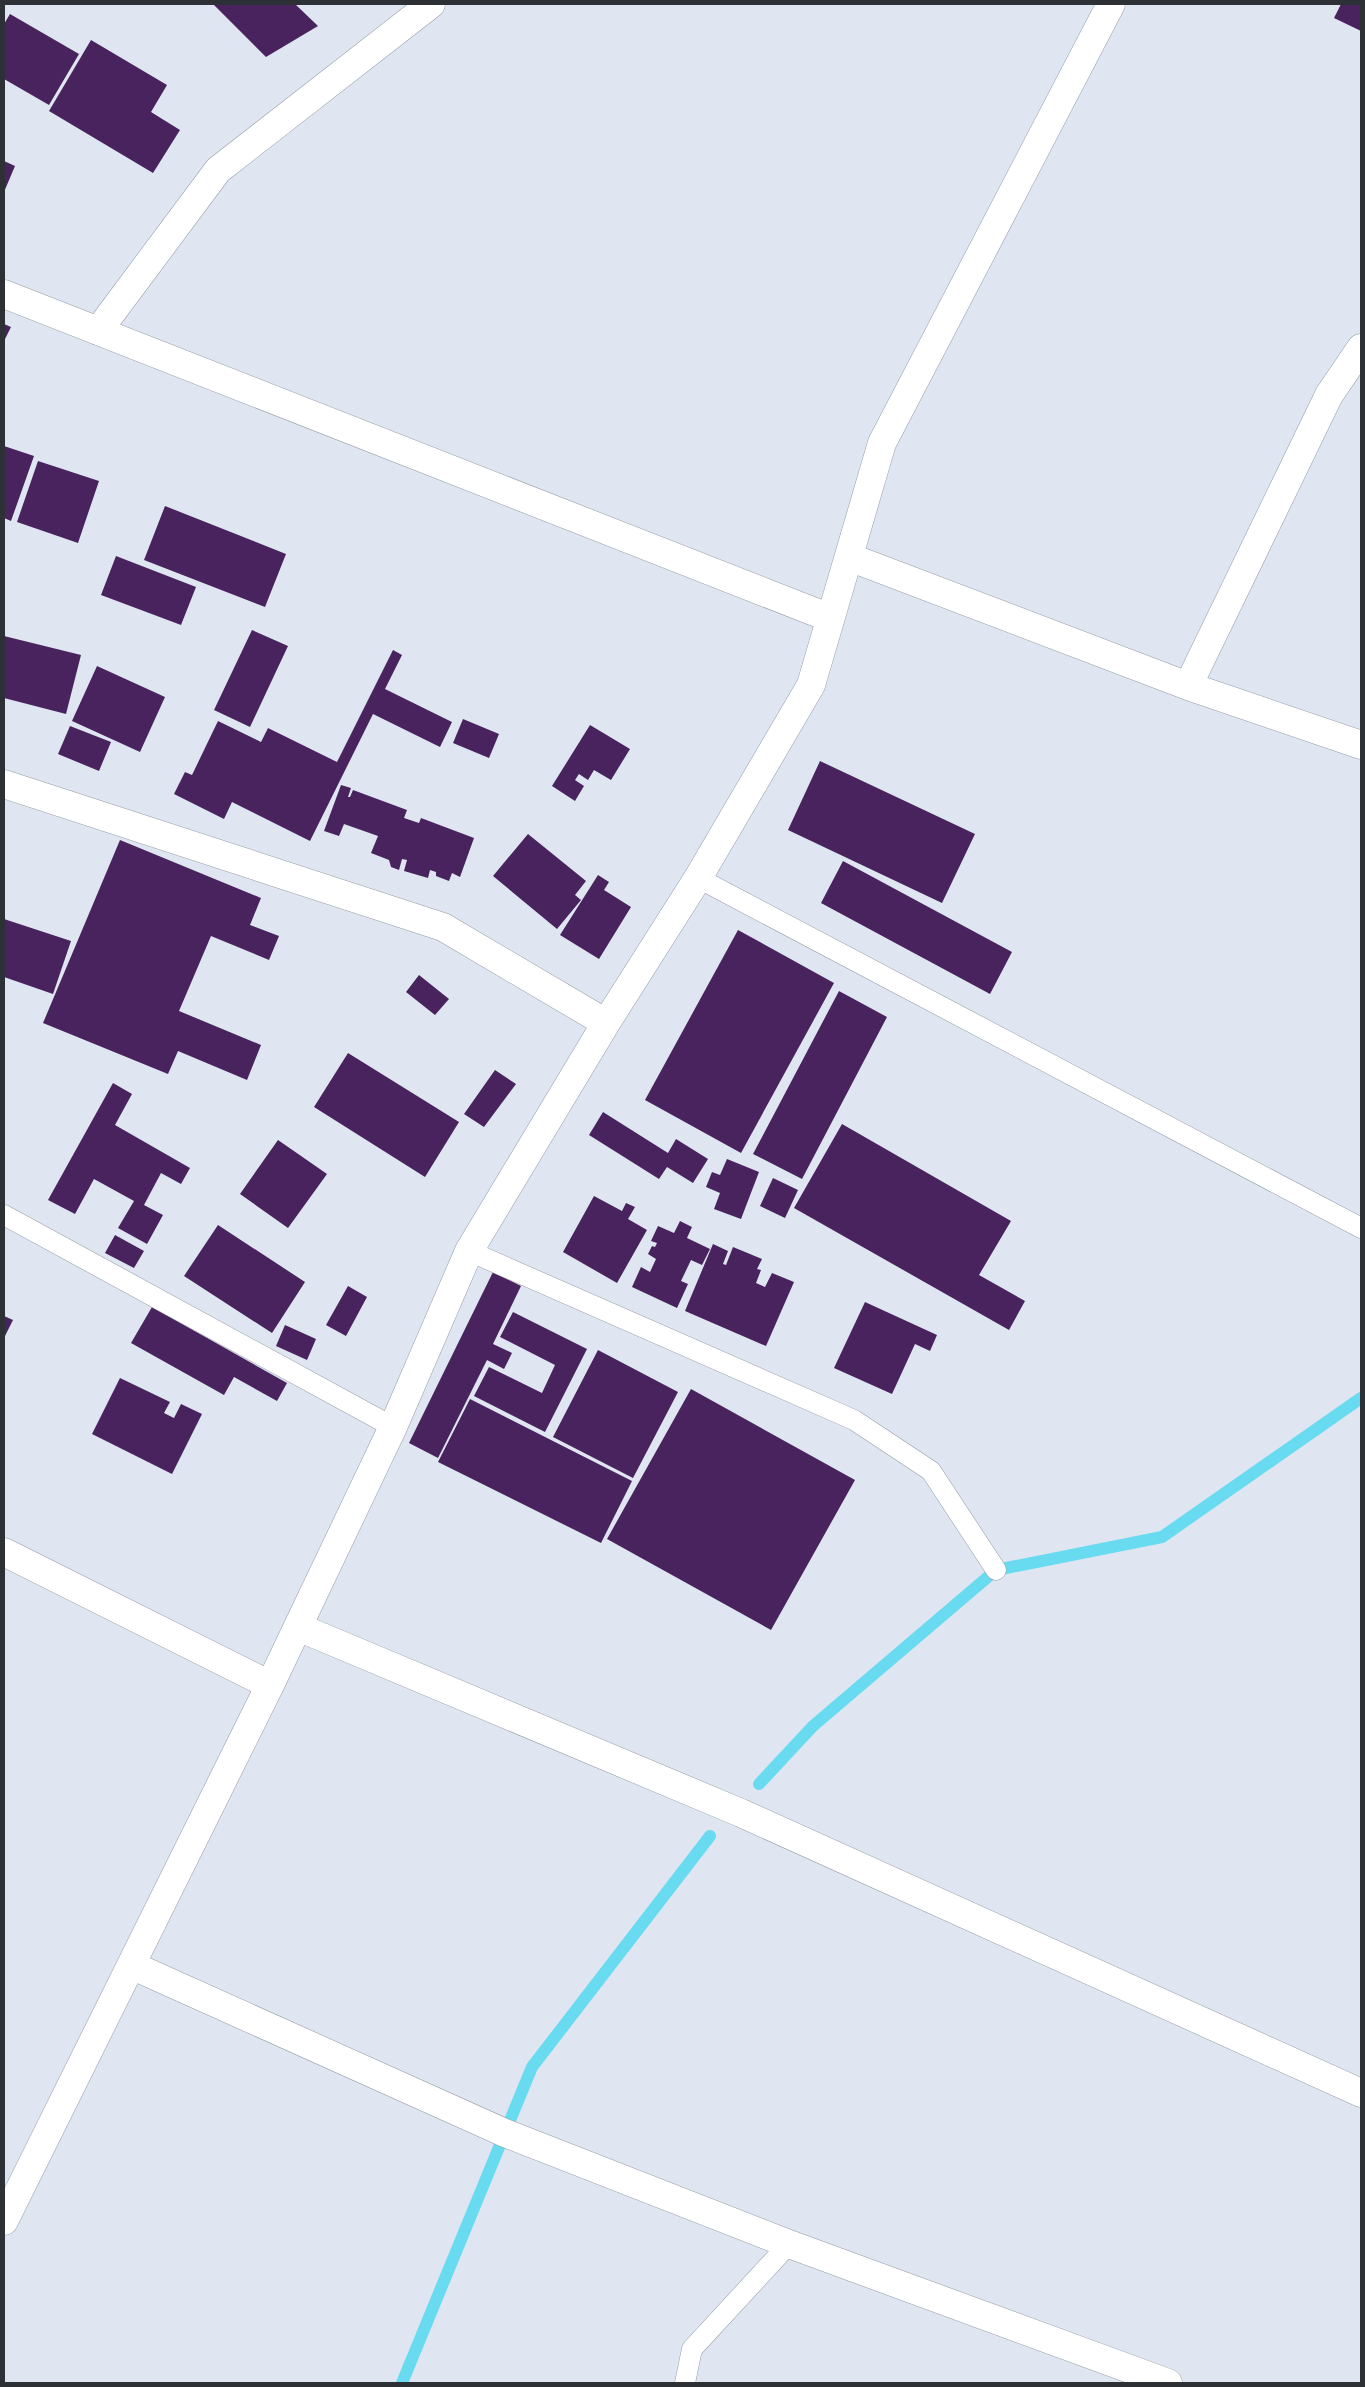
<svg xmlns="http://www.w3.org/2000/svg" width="1365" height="2387" viewBox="0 0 1365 2387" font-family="'Work Sans',sans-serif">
<rect width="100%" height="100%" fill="#dfe6f1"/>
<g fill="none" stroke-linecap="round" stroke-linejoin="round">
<path stroke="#69dbf0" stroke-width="12" d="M759,1784L813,1726L996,1570L1162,1537L1361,1398
M402,2383L532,2067L710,1836"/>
</g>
<path fill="#49235e" d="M213,4H295L318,26L266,57Z
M1341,4H1361V31L1334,18Z
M10,14L79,54L49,105L4,79V24Z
M91,40L167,85L151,112L180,130L153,173L49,111Z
M4,161L15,166L4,192Z
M4,324L11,327L4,341Z
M4,446L34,456L11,521L4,518Z
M38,461L99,481L78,543L17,522Z
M165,506L286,554L265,607L144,560Z
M116,556L196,587L181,625L101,595Z
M252,630L288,646L250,727L214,710Z
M4,636L81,655L66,714L4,698Z
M393,650L402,655L385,689L452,722L440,747L373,714L310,841L232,802L224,819L174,794L185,772L192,775L218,721L261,742L268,728L337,762Z
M97,666L165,697L140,752L72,721Z
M463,719L499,734L489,758L453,743Z
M590,725L630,749L611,780L594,770L588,780L579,774L575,780L584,786L575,801L552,786Z
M70,726L111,742L99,771L58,754Z
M820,761L975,834L942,903L788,830Z
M341,785L351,788L348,797H350L353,790L407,810L404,818L419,823L421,818L474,838L460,877L452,873L449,881L436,876V872L430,870L428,878L404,871L407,860L402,859L399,870L391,867L389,860L371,853L378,836L344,824L339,836L324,831Z
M528,834L586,881L575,895L581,900L557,929L493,876Z
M120,840L261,898L250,925L279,936L269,960L211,936L179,1011L261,1045L247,1080L178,1051L168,1074L43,1023Z
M843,861L1012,952L990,994L821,903Z
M598,875L609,882L604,890L631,907L599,959L560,935Z
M4,919L71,941L53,994L4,977Z
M738,930L834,983L741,1153L645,1100Z
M419,975L449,999L435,1015L406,992Z
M839,991L887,1017L802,1179L753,1154Z
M348,1053L459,1122L425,1177L314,1107Z
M495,1070L516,1084L484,1127L464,1114Z
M113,1083L132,1094L115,1125L190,1168L181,1184L161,1173L144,1205L163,1215L147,1244L118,1228L134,1201L94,1179L75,1214L48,1200Z
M603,1112L668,1153L676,1139L708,1159L693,1183L667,1167L659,1179L589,1135Z
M842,1124L1011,1221L979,1275L1025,1301L1009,1330L794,1208Z
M278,1140L327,1174L288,1228L240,1194Z
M727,1159L759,1172L741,1219L714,1209L720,1193L706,1187L712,1172L720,1175Z
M773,1178L798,1190L785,1218L760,1206Z
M594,1196L622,1211L626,1203L635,1207L628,1219L647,1230L617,1283L563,1252Z
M680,1221L692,1227L687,1238L710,1249L702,1265L691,1260L681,1281L688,1284L677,1308L632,1287L641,1267L650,1272L656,1259L648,1254L652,1246L655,1247L657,1243L651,1241L658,1226L674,1233Z
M218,1225L305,1282L272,1333L184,1276Z
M115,1235L144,1251L134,1268L105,1253Z
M713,1244L728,1251L723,1264L726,1265L733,1247L762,1259L757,1269L761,1270L756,1283L765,1287L772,1273L794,1282L766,1346L685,1311Z
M493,1272L521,1286L493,1344L512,1353L504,1369L487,1360L438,1458L409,1443Z
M348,1286L367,1297L346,1336L326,1325Z
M865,1302L937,1335L930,1351L915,1344L892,1394L834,1368Z
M152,1307L287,1383L277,1401L234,1377L224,1395L131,1343Z
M513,1312L587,1349L545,1432L474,1396L489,1367L542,1393L555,1365L500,1337Z
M4,1316L13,1320L4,1338Z
M285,1325L316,1339L307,1360L276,1346Z
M598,1350L678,1392L633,1478L553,1437Z
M120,1378L170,1402L164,1413L174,1418L181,1404L202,1414L172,1474L92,1434Z
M691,1389L855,1480L771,1630L607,1539Z
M470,1399L632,1481L601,1543L438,1462Z"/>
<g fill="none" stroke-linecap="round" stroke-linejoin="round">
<defs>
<path id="lane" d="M698,878L1361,1228
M4,1215L393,1427
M469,1251L854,1420L931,1471L996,1570
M685,2383L692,2349L789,2244"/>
<path id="street" d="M4,294L830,618
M98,331L218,170L431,4
M849,557L1188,686L1361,745
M1188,686L1329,395L1361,348
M4,784L443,927L606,1023
M4,1552L270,1685
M298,1627L741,1813L1361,2093
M131,1965L505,2133L789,2244L1168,2383
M4,2221L270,1685L393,1427L469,1251L606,1023L698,878L811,685L882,443L1111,4"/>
</defs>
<use href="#lane" stroke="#959ca5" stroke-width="21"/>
<use href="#street" stroke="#959ca5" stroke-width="29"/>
<use href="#lane" stroke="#fff" stroke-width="20"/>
<use href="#street" stroke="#fff" stroke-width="28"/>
</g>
<rect width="1365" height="2387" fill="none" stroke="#2d3034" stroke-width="10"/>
</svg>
